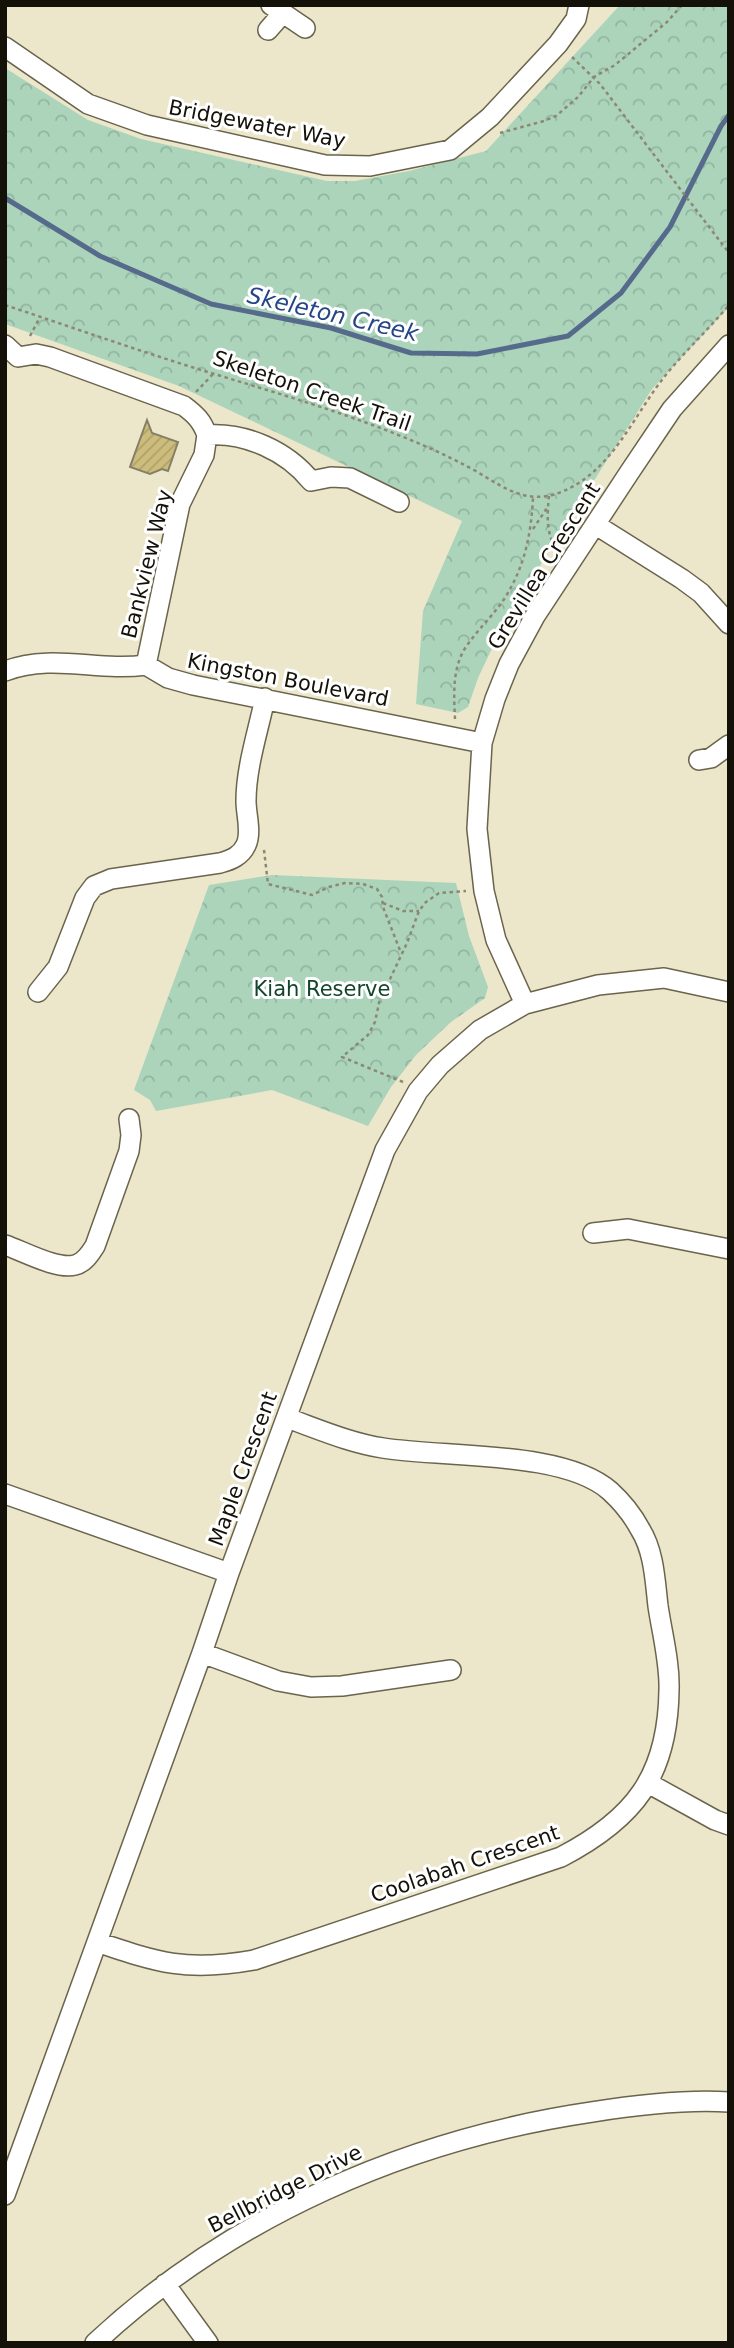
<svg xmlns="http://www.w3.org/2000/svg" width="734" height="2348" viewBox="0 0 734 2348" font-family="'DejaVu Sans',sans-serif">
<defs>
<pattern id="park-crowns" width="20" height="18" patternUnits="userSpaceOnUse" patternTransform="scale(1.75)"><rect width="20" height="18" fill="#abd4bb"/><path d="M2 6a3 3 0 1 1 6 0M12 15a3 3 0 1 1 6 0" fill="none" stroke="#92b59f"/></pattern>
<pattern id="building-hatch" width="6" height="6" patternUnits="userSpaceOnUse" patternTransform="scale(1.75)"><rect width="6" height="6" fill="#cdbd7c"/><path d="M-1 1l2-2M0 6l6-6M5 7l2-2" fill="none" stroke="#afa16a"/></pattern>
</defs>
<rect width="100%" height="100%" fill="#ece6ca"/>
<path fill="url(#park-crowns)" d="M620,5H729V307L652,389L505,621L478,678L468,707L458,713L416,704L423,611L462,521L179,386L5,324V68L88,120L141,139L327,181H355L409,171L486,151Z
M272,875L456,883L469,936L488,987L485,998L451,1022L416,1055L391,1087L368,1126L272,1090L156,1111L150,1100L134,1090L209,885Z"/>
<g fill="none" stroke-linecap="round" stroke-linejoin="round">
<path stroke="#566a8c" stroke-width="5" d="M5,198L100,256L211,304L331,328L411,353L477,354L568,336L621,293L670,227L721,126L729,115"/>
</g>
<path fill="url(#building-hatch)" stroke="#857f66" stroke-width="2" d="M147,420L152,433L178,442L168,471L162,469L150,474L130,467Z"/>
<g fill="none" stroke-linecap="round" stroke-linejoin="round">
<defs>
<path id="minor" d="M271,5L305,28
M268,30L282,14
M5,47L88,104L147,125L325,165L370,166L450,150L490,117L558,44L576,19L579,5
M5,345L18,357L36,354L50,357L184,406C196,415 202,421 207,435C245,432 287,451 311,481L331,477L350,478L399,502
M596,525L682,579L701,593L729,624
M146,665L180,504L204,455L207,435
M5,671C54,653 97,672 146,665L168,678L193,685L482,743
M699,760L711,758L729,745
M38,992L58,967L85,898L94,886L111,879L220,863C231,860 241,856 246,845C252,832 246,815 246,801C246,767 258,732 265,698
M525,1004L496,940L484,891L477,829L482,743L495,699L509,664L535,616L629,473L672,409L729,345
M593,1233L628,1229L729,1249
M5,1245C23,1251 57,1270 75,1265C84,1263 90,1254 95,1246L129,1151L131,1135L129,1119
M5,1494L229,1573
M202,1653L278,1681L311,1687L342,1686L451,1670
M648,1783L715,1820L729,1825
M97,1942C159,1963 187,1972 254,1960L561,1857C634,1819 668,1776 669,1690C670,1663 662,1633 658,1606C655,1580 654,1551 640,1529C633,1516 621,1501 610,1491C564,1450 445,1458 383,1448C350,1443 318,1429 287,1418
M5,2195L202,1653L229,1573L385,1150L418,1091L440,1065L480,1030L525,1004L598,985L664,978L729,992
M165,2284L208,2343
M95,2343C231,2216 408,2139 592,2112C636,2105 684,2099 729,2102"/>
</defs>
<use href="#minor" stroke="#6a644c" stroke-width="22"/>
<path stroke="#8c8874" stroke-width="2.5" stroke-dasharray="3.5 3.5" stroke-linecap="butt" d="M572,57L600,84L729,253
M500,133L544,121L556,116L578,97L594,77L615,65L667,22L682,5
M5,305C74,328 142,352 211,373C287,396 363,418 436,451C449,457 461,463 474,470C503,487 527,506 561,492C612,472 633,416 665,376C685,351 708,330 729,305
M30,336L40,317
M196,392L213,374
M549,496C547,515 546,535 557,550
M533,529L547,508
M455,719C454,696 452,671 464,650C477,629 497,613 509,591C526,561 531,532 533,498
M264,850L268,884L312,895L329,887L345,883L363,884L377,889L382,897L383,907L401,953
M383,903L403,911H419
M403,1082L342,1057L368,1035L375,1022L382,989L390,979L407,943L419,911L426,902L439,893L466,891"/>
<use href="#minor" stroke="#fff" stroke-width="19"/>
</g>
<g text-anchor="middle" stroke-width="6" stroke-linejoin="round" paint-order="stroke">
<g font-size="21" fill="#141208" stroke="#fff">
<text transform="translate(257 124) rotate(11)" y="7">Bridgewater Way</text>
<text transform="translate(312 391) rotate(19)" y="7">Skeleton Creek Trail</text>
<text transform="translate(147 564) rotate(-76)" y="7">Bankview Way</text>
<text transform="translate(544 566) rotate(-58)" y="7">Grevillea Crescent</text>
<text transform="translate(288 680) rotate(11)" y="7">Kingston Boulevard</text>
<text transform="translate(243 1469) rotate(-70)" y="7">Maple Crescent</text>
<text transform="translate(465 1864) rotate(-19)" y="7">Coolabah Crescent</text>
<text transform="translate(285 2189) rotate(-27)" y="7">Bellbridge Drive</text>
</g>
<g font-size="21" fill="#11452c" stroke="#fff">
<text x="322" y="996">Kiah Reserve</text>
</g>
<g font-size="23" font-style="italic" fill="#244687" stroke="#fff">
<text transform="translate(333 314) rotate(13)" y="8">Skeleton Creek</text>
</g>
</g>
<rect width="734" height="2348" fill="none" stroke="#141208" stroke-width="14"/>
</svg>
